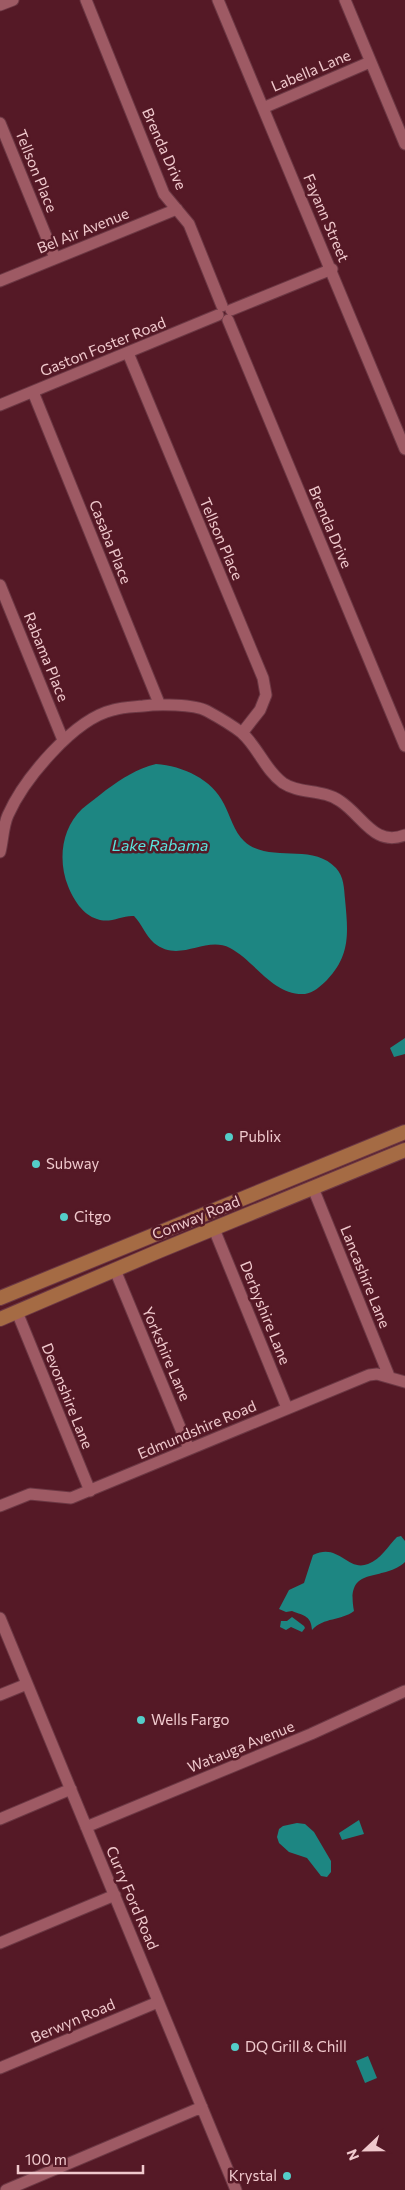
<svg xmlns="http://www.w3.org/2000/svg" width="405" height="2190" viewBox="0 0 405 2190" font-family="Commissioner,sans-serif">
<rect width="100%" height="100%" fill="#551926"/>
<path fill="#1d8682" d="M156,764C183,766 212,779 224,804C230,815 234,832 244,841C268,864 312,842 336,868C344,877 344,888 345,899C348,932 351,955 327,980C321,986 313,993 305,994C273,996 255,961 230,948C205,935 180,964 154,943C145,935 142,924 134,916C122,915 110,924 97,919C83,915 73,899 68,886C58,861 61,829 82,809C90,802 99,796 106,790C123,778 136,769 156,764Z
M405,1038V1054L394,1057L390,1048Z
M401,1536L405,1541V1562C382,1583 345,1564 354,1611C341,1621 324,1617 312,1630C311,1616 305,1616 292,1611L286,1612L279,1609L289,1590L304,1583L313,1555C339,1542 347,1572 368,1564C381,1559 388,1546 397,1537Z
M292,1617L304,1626L305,1628L302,1632L291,1627L286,1630L280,1627L281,1621H287Z
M359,1820L364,1834L342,1840L339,1833Z
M297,1823L305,1824L314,1832L331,1861V1872L327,1877L321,1876L307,1858L289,1852L279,1843L277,1837L279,1829L283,1826Z
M368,2056L377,2078L365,2083L356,2061Z"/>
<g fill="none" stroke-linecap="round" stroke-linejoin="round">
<defs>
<path id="minor" d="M86,0L164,194L189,224L222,306
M218,0L405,449
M345,0L405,144
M0,5L13,0
M263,108L370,62
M0,123L55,258
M0,281L177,209
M231,310L332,269
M228,320L405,746
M128,353L263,678L266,695L260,710L242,733
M33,392L159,703
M0,405L218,315
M0,585L63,740
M0,852C3,840 3,826 8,815C24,779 74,719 113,710C123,707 133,707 143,706C158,704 194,704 207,711C218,717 232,725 242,733C258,747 265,770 283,783C299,794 323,789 340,801C363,816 374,847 405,835
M313,1188L389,1376
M214,1229L287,1408
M115,1270L189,1449
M17,1312L90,1491
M0,1506L30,1494L71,1498L369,1375L377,1374L405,1382
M0,1618L236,2190
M0,1695L27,1684
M0,1819L71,1789
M86,1827L311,1734L405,1691
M0,1943L115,1895
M0,2068L158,2002
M6,2190L202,2107"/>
<path id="major" d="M0,1298L405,1132
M0,1319L159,1251L405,1150"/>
</defs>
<use href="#minor" stroke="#6c3844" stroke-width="13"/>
<use href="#major" stroke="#6c3844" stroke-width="16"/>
<use href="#minor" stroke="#9e5a64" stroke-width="11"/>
<use href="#major" stroke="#a56b44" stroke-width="14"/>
</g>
<g fill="#54cdc8" stroke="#551926" stroke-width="2">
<circle cx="229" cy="1137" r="5"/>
<circle cx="36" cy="1164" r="5"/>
<circle cx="64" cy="1217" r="5"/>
<circle cx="141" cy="1720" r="5"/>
<circle cx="235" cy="2047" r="5"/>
<circle cx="287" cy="2176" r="5"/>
</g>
<g text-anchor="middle" stroke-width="5" stroke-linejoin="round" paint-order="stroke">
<g font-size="15" fill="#f0c9cd" stroke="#551926">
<text transform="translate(311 71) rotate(-23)" y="5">Labella Lane</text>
<text transform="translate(164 149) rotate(66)" y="5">Brenda Drive</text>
<text transform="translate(36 171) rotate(68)" y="5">Tellson Place</text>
<text transform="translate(326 218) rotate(67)" y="5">Fayann Street</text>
<text transform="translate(83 231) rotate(-22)" y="5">Bel Air Avenue</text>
<text transform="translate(103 347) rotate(-22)" y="5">Gaston Foster Road</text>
<text transform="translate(330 527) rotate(67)" y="5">Brenda Drive</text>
<text transform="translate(221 539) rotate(67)" y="5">Tellson Place</text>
<text transform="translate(110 542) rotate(68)" y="5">Casaba Place</text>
<text transform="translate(46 657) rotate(68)" y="5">Rabama Place</text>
<text transform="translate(196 1218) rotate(-22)" y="5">Conway Road</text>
<text transform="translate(365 1277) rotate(68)" y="5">Lancashire Lane</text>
<text transform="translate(265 1313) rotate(68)" y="5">Derbyshire Lane</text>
<text transform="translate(166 1354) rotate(67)" y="5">Yorkshire Lane</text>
<text transform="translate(67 1396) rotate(68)" y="5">Devonshire Lane</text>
<text transform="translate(197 1430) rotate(-23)" y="5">Edmundshire Road</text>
<text transform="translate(241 1747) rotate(-22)" y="5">Watauga Avenue</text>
<text transform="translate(132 1898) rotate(67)" y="5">Curry Ford Road</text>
<text transform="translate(73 2021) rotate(-23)" y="5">Berwyn Road</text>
</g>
<g font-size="15" fill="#f0c9cd" stroke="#551926" text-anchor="start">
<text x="239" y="1142">Publix</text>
<text x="46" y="1169">Subway</text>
<text x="74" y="1222">Citgo</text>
<text x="151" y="1725">Wells Fargo</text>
<text x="245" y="2052">DQ Grill &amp; Chill</text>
<text x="277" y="2181" text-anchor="end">Krystal</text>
</g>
<g font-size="16" font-style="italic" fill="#59e4de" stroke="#551926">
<text x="160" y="851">Lake Rabama</text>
</g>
</g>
<g transform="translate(365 2150) rotate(248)" stroke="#551926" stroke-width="4" paint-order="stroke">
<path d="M0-4L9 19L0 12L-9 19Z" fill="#f0c9cd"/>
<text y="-8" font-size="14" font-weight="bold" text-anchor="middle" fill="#f0c9cd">N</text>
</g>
<path d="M18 2165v8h125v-8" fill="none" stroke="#f0c9cd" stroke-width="2.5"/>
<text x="25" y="2165" font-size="15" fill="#f0c9cd" stroke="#551926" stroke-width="4" paint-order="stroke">100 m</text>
</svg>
